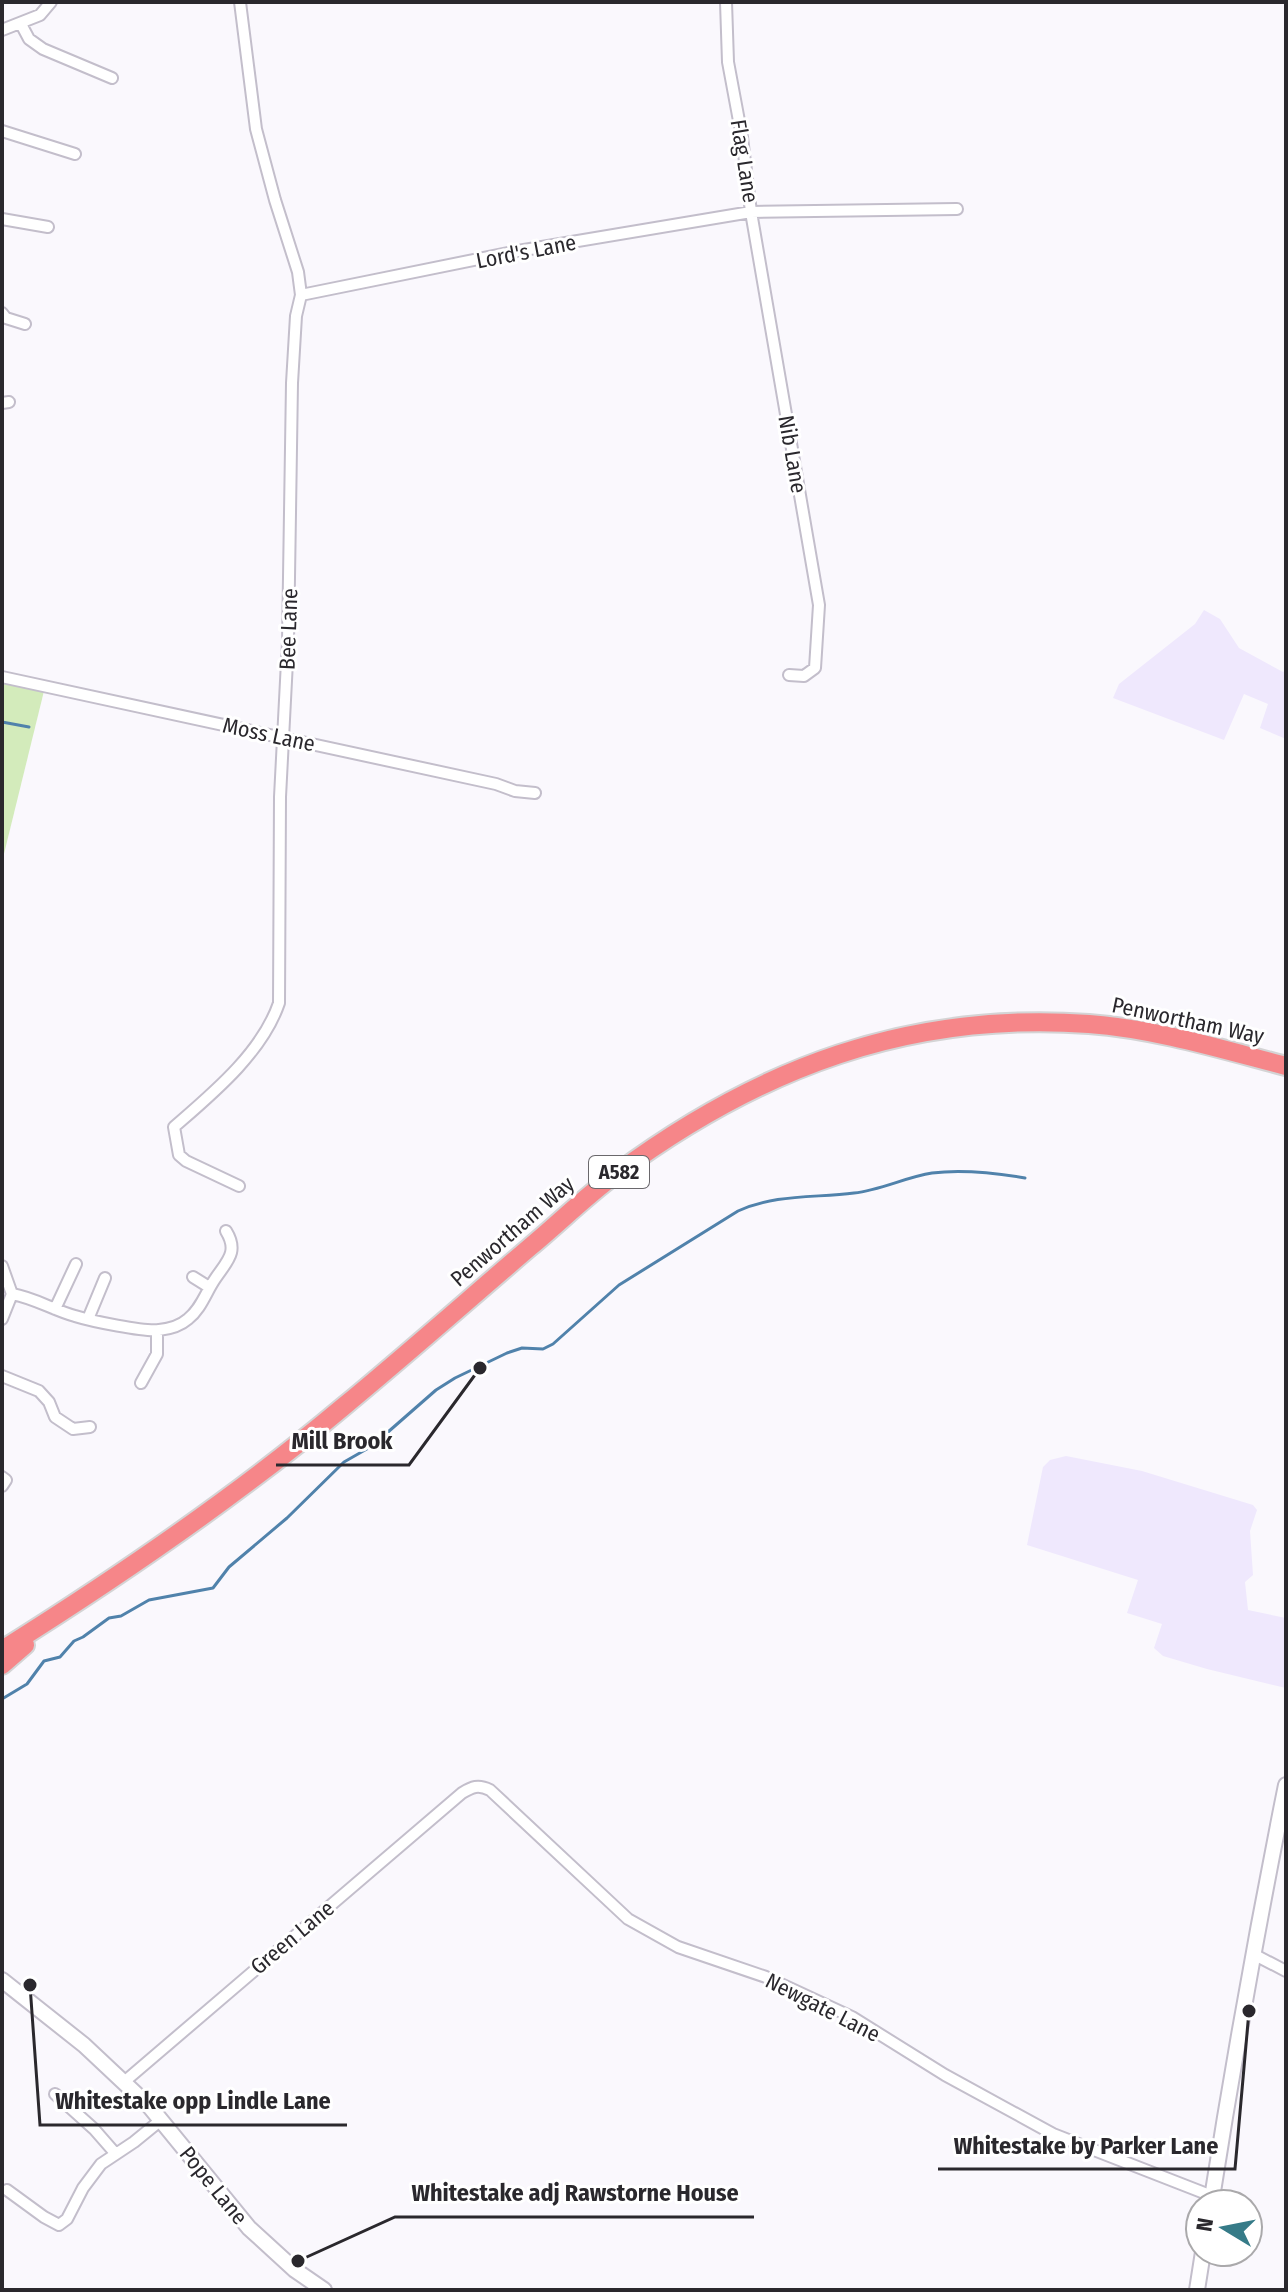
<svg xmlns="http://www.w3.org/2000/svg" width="1288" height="2292" viewBox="0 0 1288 2292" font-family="'Fira Sans Condensed',sans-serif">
<rect width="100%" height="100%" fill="#faf8fd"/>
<path fill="#efe8fd" d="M1204,610L1220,619L1239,648L1283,672L1286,669V739L1260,728L1268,704L1244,694L1224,740L1113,698L1119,684L1195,624Z
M1066,1456L1142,1471L1253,1505L1257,1510L1250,1531L1253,1575L1245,1582L1248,1610L1286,1618V1688L1207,1669L1163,1656L1154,1648L1162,1624L1127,1613L1138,1580L1027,1545L1043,1467L1050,1460Z"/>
<path fill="#d3ebbb" d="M2,682L44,691L2,862Z"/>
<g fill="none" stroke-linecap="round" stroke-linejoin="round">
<path stroke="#5082ab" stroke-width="3" d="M2,722L29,727
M2,1699L27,1684L44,1661L60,1657L74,1641L83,1637L109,1618L121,1616L149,1600L213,1588L229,1567L287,1518L344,1462L372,1446L436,1390L455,1378L507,1353L522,1348L543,1349L553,1344L619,1285L738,1211C775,1194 815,1198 854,1193C881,1190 906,1177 932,1173C962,1169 996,1173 1025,1178"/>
<defs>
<path id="street" d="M726,2L728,62L742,137L751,212L819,605L815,668L804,676L789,675
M21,24L29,39L43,49L112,78
M2,30L40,15L51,2
M2,131L75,154
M2,219L48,227
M301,295L518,251L751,212L957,209
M2,313L6,318L25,324
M2,403L9,402
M2,677L496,784L515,791L535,793
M239,1186L186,1161L179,1155L174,1127C212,1094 262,1053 279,1003L280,797L288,642L292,383L296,316L301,295L298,272L275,200L256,129L240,2
M2,1266L12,1294L2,1319
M193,1277L209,1287
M12,1294C35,1298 53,1310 75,1316C91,1321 144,1332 159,1330C169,1329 180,1326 188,1319C201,1309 206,1292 215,1279C227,1261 239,1252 226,1231
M55,1309L76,1264
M88,1319L105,1278
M2,1376L39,1391L49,1402L55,1417L73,1429L90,1427
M141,1383L157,1354V1331
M2,1477L6,1480L2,1486
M1255,1955L1286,1971
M124,2082L462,1793C472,1787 478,1784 490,1790L628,1919L678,1947L766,1977L852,2017L945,2075L1053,2134L1212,2196
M55,2094L94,2129L115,2153
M7,2190L44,2217L59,2225L67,2219L83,2188L101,2164L134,2142L161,2120"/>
<path id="secondary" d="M2,1980L84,2045L150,2107L249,2228L295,2270L324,2290
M1211,2204C1233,2064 1258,1924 1286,1785
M1197,2290L1203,2252"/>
<path id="highway" d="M2,1650C120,1576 236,1497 343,1407C406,1355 468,1300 530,1247C559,1223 586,1196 616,1174C759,1068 909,1011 1089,1024C1156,1029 1221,1049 1286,1066
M2,1665L25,1645"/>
</defs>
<use href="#street" stroke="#c3becb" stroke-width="14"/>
<use href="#secondary" stroke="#c3becb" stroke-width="18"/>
<use href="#highway" stroke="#d4d4d5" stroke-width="22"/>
<use href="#street" stroke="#fff" stroke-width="10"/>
<use href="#secondary" stroke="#fff" stroke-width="14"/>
<use href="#highway" stroke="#f68689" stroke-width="18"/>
</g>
<g text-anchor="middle" stroke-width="6" stroke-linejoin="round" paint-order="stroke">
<rect fill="#fff" stroke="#6a686c" stroke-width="2" x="589" y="1156" width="60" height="32" rx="6"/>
<g font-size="20" font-weight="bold" fill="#2a282d">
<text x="619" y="1179">A582</text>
</g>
<g font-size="22" fill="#2a282d" stroke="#fff">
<text transform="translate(745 161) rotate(81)" y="8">Flag Lane</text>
<text transform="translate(526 251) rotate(-11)" y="8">Lord's Lane</text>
<text transform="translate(793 454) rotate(80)" y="8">Nib Lane</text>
<text transform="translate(288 629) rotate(-88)" y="8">Bee Lane</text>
<text transform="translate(269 734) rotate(12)" y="8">Moss Lane</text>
<text transform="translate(1188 1020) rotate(12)" y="8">Penwortham Way</text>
<text transform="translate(512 1231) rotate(-41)" y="8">Penwortham Way</text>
<text transform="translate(292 1937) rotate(-40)" y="8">Green Lane</text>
<text transform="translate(823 2007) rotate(27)" y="8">Newgate Lane</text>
<text transform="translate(214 2185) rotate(51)" y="8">Pope Lane</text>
</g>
</g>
<path fill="none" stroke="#2a282d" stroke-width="3" d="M480 1368L409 1465H276M30 1985L40 2125H347M1249 2011L1235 2169H938M298 2261L395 2217H754"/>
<g fill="#2a282d" stroke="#fff" stroke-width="3">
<circle cx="480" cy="1368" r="8"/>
<circle cx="30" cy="1985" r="8"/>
<circle cx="1249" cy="2011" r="8"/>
<circle cx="298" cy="2261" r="8"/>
</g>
<g font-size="24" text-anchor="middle" font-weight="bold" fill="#2a282d" stroke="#fff" stroke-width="6" stroke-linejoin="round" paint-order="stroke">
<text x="342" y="1449">Mill Brook</text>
<text x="193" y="2109">Whitestake opp Lindle Lane</text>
<text x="1086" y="2154">Whitestake by Parker Lane</text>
<text x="575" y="2201">Whitestake adj Rawstorne House</text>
</g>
<rect width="1288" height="2292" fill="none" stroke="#2a282d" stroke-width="8"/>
<g transform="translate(1224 2228) rotate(280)"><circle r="38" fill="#ffffff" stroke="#aaa9ab" stroke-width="2"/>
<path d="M0-6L14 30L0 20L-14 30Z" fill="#367b88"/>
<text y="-12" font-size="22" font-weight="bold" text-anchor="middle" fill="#2a282d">N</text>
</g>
</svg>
